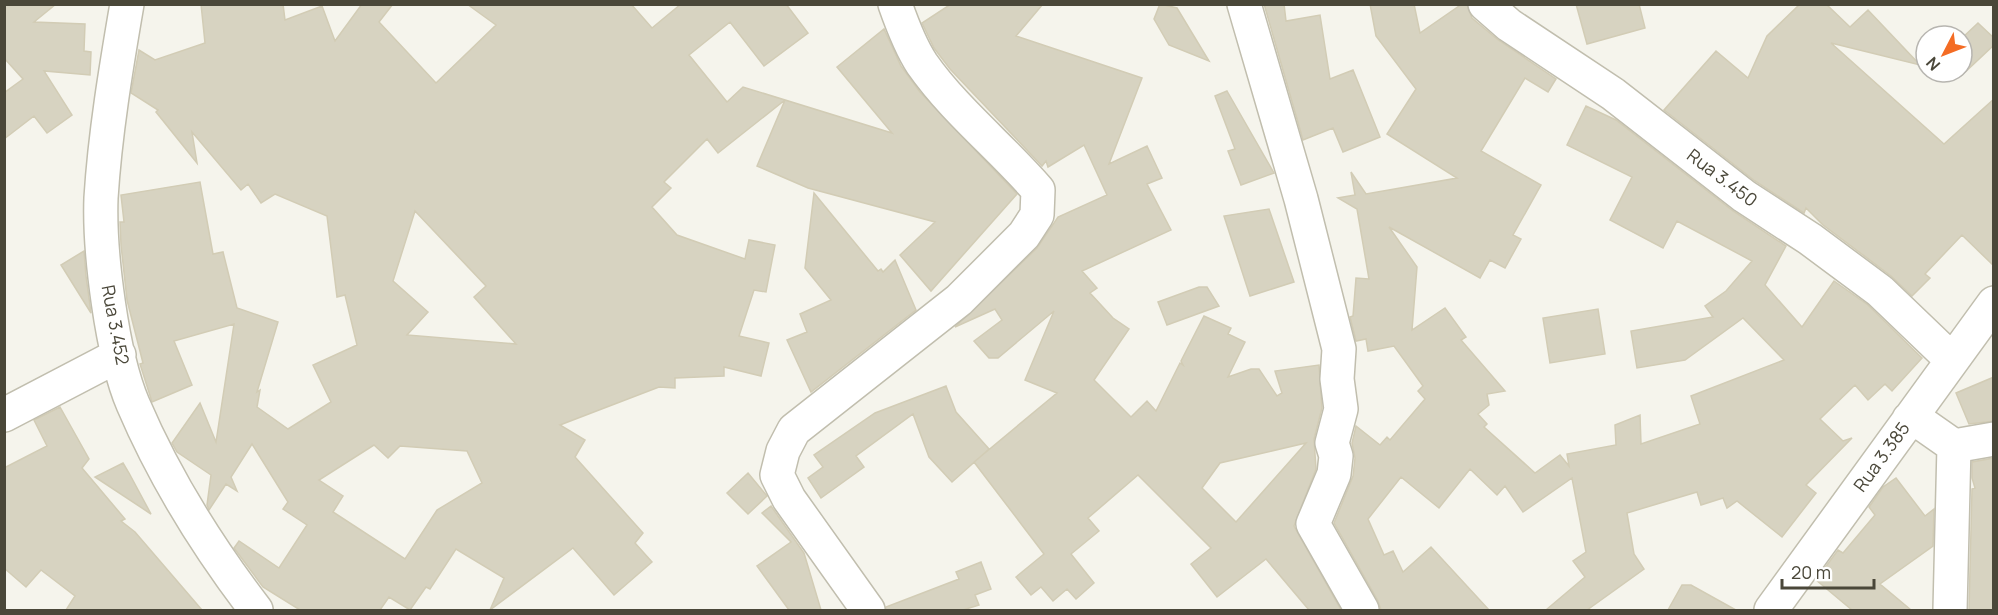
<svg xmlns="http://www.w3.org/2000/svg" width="1998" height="615" viewBox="0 0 1998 615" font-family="Manrope,sans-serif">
<rect width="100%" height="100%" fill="#f5f4ec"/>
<path fill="#d7d3c1" stroke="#d2ccb5" stroke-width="1.5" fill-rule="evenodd" d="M4,4H56L34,22L85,24L84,51L91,52L90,75L44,71L72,115L47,133L34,116L4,139V93L23,79L4,58Z
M201,4H283L285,20L322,6L335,41L362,4H393L379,22L436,83L496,25L467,4H631L652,28L681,4H786L808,33L764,66L730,22L689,55L727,102L743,87L892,133L837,67L884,29L901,66L920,92L1017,194L931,291L900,255L935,222L808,188L757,166L785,100L718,153L707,139L664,182L671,188L652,207L677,235L745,259L749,240L775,245L766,292L754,290L739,336L769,343L761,376L724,367V376L675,378V388L659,387L560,425L585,440L575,457L643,533L635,543L652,562L614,595L573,548L490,610L504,578L456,549L430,589L426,587L410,610L389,597L380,610H300L263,587L234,548L239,541L279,568L307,525L283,509L288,502L252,444L231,477L237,491L226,484L209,510L207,505L211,475L177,452L172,443L200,403L216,442L234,324L174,341L192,385L152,402L140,364L143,363L127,300L121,245L120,222H124L121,195L200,182L213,254L223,252L237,308L278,322L257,392L260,390L257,407L288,429L331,402L313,365L357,345L345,295L337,297L327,216L275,194L261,203L248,184L241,190L192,132L197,163L156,112L158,110L131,93L139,50L155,60L205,43ZM415,211L486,286L474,297L516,344L407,335L428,312L393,281ZM374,445L388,458L400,446L467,451L482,483L437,510L405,559L333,512L343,496L319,480Z
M951,4H1043L1016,36L1142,78L1109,164L1147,146L1162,178L1147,184L1171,230L1082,271L1097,288L1090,293L1113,318L1129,329L1094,380L1131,417L1147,401L1156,411L1180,363L1183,365L1181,361L1204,316L1231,328L1228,334L1245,342L1228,377L1251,369H1259L1277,396L1282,393L1275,371L1319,365L1322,408L1314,439L1316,469L1294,526L1341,610H1309L1266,559L1217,597L1191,564L1211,548L1138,475L1088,518L1099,531L1071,554L1094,583L1076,599L1067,589L1053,601L1041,587L1031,595L1016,577L1044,554L974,462L1057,393L1025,380L1054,311L998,358H989L974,341L1002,320L995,309L955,327L1037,248L1058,217L1107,195L1084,145L1048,167L1046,161L1042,166L950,69L934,48L922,23ZM1306,443L1236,522L1202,488L1220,463Z
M1160,4L1177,8L1209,61L1169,45L1154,19Z
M1264,4H1284L1286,21L1320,15L1330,79L1353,70L1380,137L1343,152L1333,128L1303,140Z
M1370,4H1414L1420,33L1462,4H1467L1472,18L1497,39L1556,79L1548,92L1525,78L1481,151L1541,185L1513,235L1521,239L1505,268L1490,260L1480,278L1389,227L1417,267L1412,330L1445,308L1466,337L1461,340L1505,391L1487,394L1489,405L1478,414L1487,424L1484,427L1535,473L1560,455L1569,466L1567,454L1616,445L1615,425L1640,415L1641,444L1700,424L1691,396L1784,360L1743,318L1685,360L1637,368L1631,331L1713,317L1705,306L1726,291L1752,261L1677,221L1663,248L1610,220L1632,177L1567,145L1586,106L1616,120L1733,211L1786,246L1765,285L1802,327L1834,281L1868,305L1922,358L1892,391L1885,384L1868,400L1855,385L1820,419L1843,441L1852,438L1806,485L1816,493L1782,537L1737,501L1727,508L1723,498L1701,505L1697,492L1627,513L1634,554L1644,569L1587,610H1546L1585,577L1573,561L1586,552L1572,478L1523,512L1505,486L1497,495L1470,469L1439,508L1401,477L1368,519L1384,555L1393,551L1403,572L1431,547L1489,610H1381L1378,601L1334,523L1353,476L1355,458L1352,443L1356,426L1380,445L1387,437L1390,440L1425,399L1418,391L1423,386L1394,346L1368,351L1366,339L1356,341L1350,317L1353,316L1356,278L1369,279L1357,209L1338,198L1355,195L1351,172L1366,194L1457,178L1387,134L1416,89L1376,36Z
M1576,4H1639L1645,28L1587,44Z
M1800,4H1826L1850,27L1868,10L1920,65L1831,43L1944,144L1994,99V266L1962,235L1925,274L1930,278L1912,296L1891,276L1823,225L1806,208L1804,213L1755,181L1664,110L1716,51L1748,78L1767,36Z
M1978,23L1994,38V45L1962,75V38Z
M1227,91L1274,173L1241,185L1228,151L1235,149L1215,96Z
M814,193L878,271L881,269L883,272L895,260L916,310L811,392L787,340L807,332L800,314L831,300L805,268Z
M1269,209L1294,282L1250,296L1224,216Z
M84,251L86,276L91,313L61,265Z
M1199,287H1207L1219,306L1167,325L1158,302Z
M1598,309L1605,354L1550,363L1543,318Z
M1994,377V421L1969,424L1956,393Z
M946,386L956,412L989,449L952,482L929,457L913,414L856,456L864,467L821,498L808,478L823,467L814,455L875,413Z
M60,407L89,459L82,468L125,519L121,521L135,532L202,610H66L75,596L41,570L26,587L4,568V468L47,446L34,420Z
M1994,458L1993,610H1969L1972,489L1975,488L1972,478V462Z
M123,463L129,473L151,514L95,477Z
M748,473L767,496L748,514L727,493Z
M1896,478L1925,516L1934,509L1933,546L1880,584L1911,610H1852L1816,580L1838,550L1843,553L1875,515L1869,507L1883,487Z
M771,506L804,553L821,610H789L757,566L791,542L762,513Z
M981,562L991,589L975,595L979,605L963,610H886V607L959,579L956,572Z
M1682,585H1691L1736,610H1668Z"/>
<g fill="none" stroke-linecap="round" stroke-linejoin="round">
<defs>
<path id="street" d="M127,4C116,68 105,134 101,198C99,252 112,355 133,404C165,479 207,546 256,610
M1244,4L1301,199L1339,349L1337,379L1341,409L1332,443L1336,456L1334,474L1313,524L1362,610
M1485,4L1509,25L1613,94L1744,196L1810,239L1880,291L1952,360
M4,415L119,355
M1909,419L1924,425L1954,446L1994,439
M868,610L789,499L777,475L783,451L794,430L959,300L1024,235L1037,215L1038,190C1001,147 955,111 922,64C910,46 902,24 895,4
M1771,610L1994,303
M1950,610L1954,446"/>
</defs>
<use href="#street" stroke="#c1beae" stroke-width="36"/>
<use href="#street" stroke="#fff" stroke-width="33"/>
</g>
<g text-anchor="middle" stroke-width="6" stroke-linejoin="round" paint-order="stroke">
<g font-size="18" fill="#4a4739" stroke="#fff">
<text transform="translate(1722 178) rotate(37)" y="6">Rua 3.450</text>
<text transform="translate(115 325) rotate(79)" y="6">Rua 3.452</text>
<text transform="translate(1882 457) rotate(-54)" y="6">Rua 3.385</text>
</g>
</g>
<rect width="1998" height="615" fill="none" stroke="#4a4739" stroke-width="12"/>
<g transform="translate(1944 54) rotate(228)"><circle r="28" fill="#ffffff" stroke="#b7b5b0" stroke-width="1.5"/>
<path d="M0-4.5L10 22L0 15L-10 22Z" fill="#f46c24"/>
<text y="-9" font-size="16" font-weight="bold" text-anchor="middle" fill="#4a4739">N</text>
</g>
<path d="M1782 579v9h92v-9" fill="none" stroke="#4a4739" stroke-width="3"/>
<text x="1791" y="579" font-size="18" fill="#4a4739" stroke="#ffffff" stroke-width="4.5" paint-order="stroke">20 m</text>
</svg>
